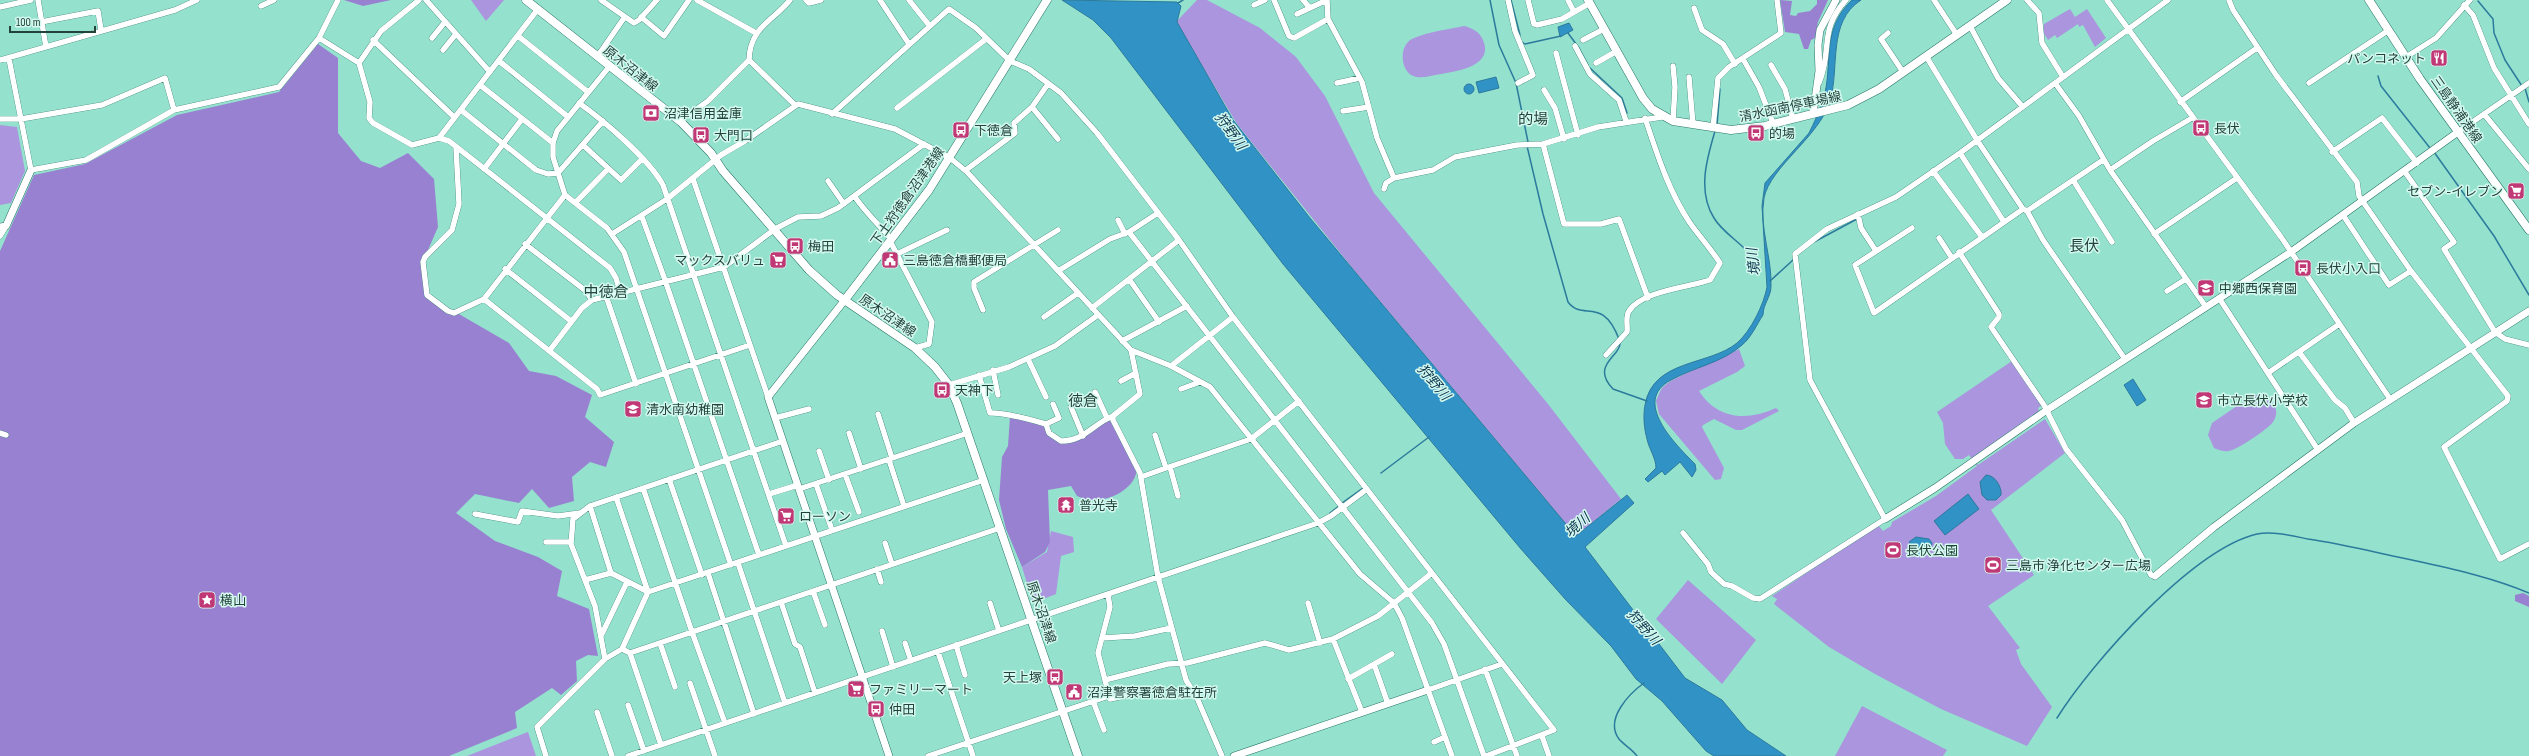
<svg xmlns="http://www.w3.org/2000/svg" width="2529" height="756" viewBox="0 0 2529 756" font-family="'Sofia Sans Condensed','Noto Sans JP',sans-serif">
<rect width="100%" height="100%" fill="#94e1ce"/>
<path fill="#aa95de" d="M471,0H504L486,21Z
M1197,0H1207L1260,28L1296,57L1325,96L1374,193L1548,404L1621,499L1576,536L1354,270L1237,124L1176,22Z
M2070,9L2075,17L2087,9L2106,38L2095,47L2083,25L2079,27L2078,24L2057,38L2055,35L2048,40L2043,32L2044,24Z
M1464,26C1472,28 1480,32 1483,40C1495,68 1452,72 1435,75C1427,77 1418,79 1411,75C1401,68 1400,50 1408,42C1417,33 1452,29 1464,26Z
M0,125L17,127L25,171L11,203L0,205Z
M1739,349L1745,366L1737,372L1699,391C1718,420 1747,421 1776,408L1779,411L1742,430H1736L1714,419L1703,425L1702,427L1724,468L1721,479L1715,480L1659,414L1656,401C1658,397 1660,390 1663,387C1673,376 1721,360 1739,349Z
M2012,361L2042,405L2038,408L2039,411L1972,458L1978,465L2045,419L2065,453L1991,510L2034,575L1988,606L2020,648L2016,650L2021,664L2052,707L2027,746L1941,709L1875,674L1829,647L1774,604L1777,599L1772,596L1878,525L1883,531L1891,526L1892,522L1936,496L1977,466L1969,455L1963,459H1955L1945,444L1943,423L1937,412Z
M2253,395C2268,394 2283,407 2273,422C2268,429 2237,450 2229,451C2224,452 2219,450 2214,448L2208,435L2212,423Z
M1051,531L1073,537L1074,552L1061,556L1056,594L1033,603L1022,567L1047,552Z
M1688,580L1756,640L1722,684L1656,619Z
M1862,706L1947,750L1943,756H1835Z
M528,732L536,756H467Z"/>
<path fill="#9981d1" d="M344,0H391L363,6Z
M1780,0L1792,1L1790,15L1796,16L1798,13L1810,11L1817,4V0H1828L1818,22L1815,38L1811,40L1808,49H1804L1799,34L1785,32Z
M318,44L338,58V133L361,161L380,168L408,153L434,179L438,227L425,257L426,288L433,299L509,343L529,371L556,376L592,395L585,417L614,442L606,467L590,462L572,477L574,501L549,508L532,489L519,503L475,494L456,513L495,541L538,557L562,571L557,596L589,609L598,656L588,655L576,661L577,681L561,695L552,688L515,712L517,728L449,756H0V251L34,175L85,164L177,115L279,92Z
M1010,416L1046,424L1055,439L1069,442L1098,423L1113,420C1119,430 1137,457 1137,467C1137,488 1111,501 1092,500C1087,500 1082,498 1077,496L1071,486L1048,490L1050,542L1045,552L1022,567L1006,529L999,500L1002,457L1008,446Z
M2523,593L2529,596V607L2515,601V595Z"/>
<path fill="#3192c6" stroke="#2c7a9c" d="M1062,0L1177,2L1181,6L1177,22L1233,120L1310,218L1576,536L1627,495L1634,503L1585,547L1685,678L1722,700L1747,730L1786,756H1714L1706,751L1662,701L1636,679L1611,646L1566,600L1521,549L1283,264L1111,38L1093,20Z
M1852,0H1861C1827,22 1840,67 1830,101C1820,136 1770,167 1764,198C1759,228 1772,257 1771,286C1771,297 1763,304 1763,315C1757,324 1751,338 1742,345C1722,363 1694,367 1671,380C1631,401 1676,445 1695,464L1696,470L1692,477L1680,462L1665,475L1662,471L1648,482L1645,479L1656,468C1656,458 1649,449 1647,439C1644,428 1643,416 1645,405C1653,359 1709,366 1737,343C1751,331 1764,304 1767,287L1762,206L1765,183L1809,133C1814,123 1819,112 1823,101C1834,64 1820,30 1852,0Z
M1569,23L1573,30L1560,37L1558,27Z
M1496,77L1499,88L1479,93L1476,82Z
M1464 89a5 5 0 1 1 10 0a5 5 0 1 1-10 0Z
M2133,379L2146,400L2137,406L2124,385Z
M1986,475C1995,475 2002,487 2001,495L1996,500H1987L1982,495L1980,482Z
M1968,494L1979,509L1945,535L1934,521Z
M1916,537L1929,539L1932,543L1931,548L1919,555L1909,542Z"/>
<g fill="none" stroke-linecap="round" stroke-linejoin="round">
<path stroke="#2c7a9c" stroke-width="1.5" d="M1490,0L1499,45L1516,83L1528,142
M1511,0L1520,35
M2478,1L2493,19L2494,33L2505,60L2522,86
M1178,3L1183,0
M1568,33L1579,48L1588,65
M1522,42L1525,44L1561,36
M1590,68L1622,98L1627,113
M2378,76L2381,86L2430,148
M2525,88L2529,102
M1717,125L1720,89
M1715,131C1707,158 1697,191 1714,218C1721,230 1735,239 1745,249
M1527,146L1543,214L1568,302C1583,322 1602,295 1619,339
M2434,152L2494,236L2529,295
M1814,242L1857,219
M1770,281L1793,260
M1620,343C1621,356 1590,365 1613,389L1647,401
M1381,473L1429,437
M1342,503L1363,488
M1330,513L1339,506
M2057,718C2092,662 2193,549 2257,534C2273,531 2293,536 2308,539C2343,544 2378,553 2412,560C2452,569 2491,577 2529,593
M1637,756C1632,749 1624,745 1619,739C1604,719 1630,693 1644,683"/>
<defs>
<path id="minor" d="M38,0L46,47
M419,0L381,31L359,63L370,102L369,118L373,123L412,145L439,138L449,141L610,268L616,278L620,292
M426,0L490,72
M601,0L634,23L639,20L657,0
M697,0L756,33
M806,0L809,3L821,0
M880,0L909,44
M909,0L929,25
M1274,0L1289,36L1294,38L1328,19
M1303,0L1310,8
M1327,0L1328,19L1362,82L1377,138L1394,178
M1508,0L1515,31L1533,75L1518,83
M1528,0L1534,24L1537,25L1562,19L1590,3
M1568,0L1574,12
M1934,0L1957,35
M2027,0L2039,13L2042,43L2063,77
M2107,0L2281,237L2390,399
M2229,0L2233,10L2276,75L2357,182L2359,196L2411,271L2508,396L2507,401L2444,447L2500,559L2529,544
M1254,5L1265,0
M2464,5L2473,15L2494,68L2529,124
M261,6L274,0
M0,7L31,0
M1694,8L1702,30L1723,44L1735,64
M1297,14L1327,0
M641,17L664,36L689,0
M41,22L98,11L101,30
M1970,26L1998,78L2022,106
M1888,33L1881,39L1903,72
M518,36L588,92
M319,38L359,63
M432,38L445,22
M373,40L454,117
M1583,40L1604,29
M1575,46L1590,74L1619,100L1626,121
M443,50L456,34
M1556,53L1578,135
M1926,56L1977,140L2023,209
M597,57L624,18
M2406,57L2436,38L2470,0
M9,59L31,170L86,160L174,110L279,87L319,38L338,0
M1743,59L1759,87L1773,123
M0,60L175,10L197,0
M749,60L795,105
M499,61L567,116
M1596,63L1617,51
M1771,65L1785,89L1793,119
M1673,66L1675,87L1673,121
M609,67L557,131L553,143V157L565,195L607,228L624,252L731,565
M1689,77L1693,125
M1337,83L1360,78
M1819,83C1833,50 1818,31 1846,0
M2055,83L2079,116L2110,170L2206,307
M2309,83L2389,30
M480,85L553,143
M1544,90L1555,108L1564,139
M2180,102L2257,48
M579,103C603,120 649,159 663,185L786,546
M1032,107L1058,139
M897,108L986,39
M461,110L536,170L548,174L558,173L603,121
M1343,111L1369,107
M832,114L949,9L976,28L1010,61L1029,69L1061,93L1097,133L1179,240L1233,317L1554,730L1486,756
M2484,114L2529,169
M0,119H21L102,105L165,78L174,110
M681,122L687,113L690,114L708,101L749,60C750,27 772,22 790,0
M1713,128L1718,78L1729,67L1781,33L1777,0
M2458,132L2529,83
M439,138L538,9
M1543,144L1564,224H1601L1619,219L1648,298
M583,145L621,180L642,159
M456,147L459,204L452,230L425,257L423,262L427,295L448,311L454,313L484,299L565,195
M2332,152L2382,118L2417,163
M1960,153L2004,222
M484,169L522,119
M966,170L1015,133L1014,123L1032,107L1048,84
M2110,170L2153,141L2192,118
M1933,171L1982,237
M2405,172L2454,242L2444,249L2495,332L2505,339L2529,345
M693,179L768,397
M2073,180L2112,242
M828,181L844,204
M1384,189L1386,183L1394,178L1433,170L1455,157L1517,145L1543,144L1598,127L1662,117
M855,197C866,213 879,225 892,240
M575,203L608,169
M2027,211L2043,240L2125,359
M1858,214L1861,228L1876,251
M2343,215L2389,285L2411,271
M642,217L665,280L759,555
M1118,220L1125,234
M1912,228L1855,265L1874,313L2023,209L2027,211L2103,160
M1129,232L1158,213
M612,234L667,199L721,155L745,141L798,104L895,129L950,158L967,172L1131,350L1171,366L1210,387L1360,574L1394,603L1402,618L1452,756
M2154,234L2237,178
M0,236L6,226
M1939,238L1952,258
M890,241L932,322L929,344L915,348
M525,244L586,291L592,300
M1959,252L1999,314V317L1991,327L2044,405L2066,449L2122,520L2151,575L2155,576
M897,254L947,230
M505,269L571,321
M1058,271L1110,239L1129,232L1432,623L1444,644L1484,756
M1129,279L1159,322
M2167,291L2186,279
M606,296L636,384
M2219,298L2318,450
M484,299L597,389L600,395L750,345
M1092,308L1179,240
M983,310L974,288V282L1058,230
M1044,317L1078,293
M1122,341L1187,306
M550,350L582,308L592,300L724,267L775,229L798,217L821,216L838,208L924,144
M1131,350L1140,394L1113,416V420L1140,473L1158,577L1186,680L1197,698L1222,756
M2299,352L2335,400L2345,408L2354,423
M1606,355L1627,332C1628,326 1625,317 1629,311C1641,291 1690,287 1710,280L1720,263C1711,249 1700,237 1690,223C1669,192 1657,154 1645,118
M1028,359L1046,397
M1171,366L1233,317
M993,370L998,395
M2268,373L2338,325
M979,375L990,413C1003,412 1032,420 1046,424L1049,433L1061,441C1083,442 1094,423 1113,416
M1121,381L1136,373
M949,385L1009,367L1055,346L1098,315
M1181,389L1200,382
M1095,392L1107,418
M1071,407L1083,436
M878,414L892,458
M775,418L809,409
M1046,424L1059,418L1053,404
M0,433L6,435
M849,433L861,469
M1155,435L1166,468L1251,439L1299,401
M783,441L590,506L611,573L648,592L984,480
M819,451L829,480
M889,460L904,506
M1170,467L1178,496
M845,474L859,512
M1141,477L1166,468
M669,479L702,575
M816,484L832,530
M643,488L692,632L725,723
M799,489L968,433
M769,494L798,485
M590,506L573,519L571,544L595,606L605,659
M475,514L518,522L522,511L558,516L580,513
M1683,533L1708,564L1711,572L1724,584L1732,586L1753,598L1760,599L1885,519L1810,380L1795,254L1827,229L1896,197L1960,153L2168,0
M546,542H571
M885,543L892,564
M738,563L785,703
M877,569L881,582
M708,573L754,714
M585,580L611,573
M813,591L825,625
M781,602L795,644L800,647L815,693
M990,603L999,631
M1308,603L1320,643
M882,631L893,667
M601,636L627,582
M1102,638L1135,636L1171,628
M1333,639L1362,712
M660,643L675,687
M905,643L911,661
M956,645L965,675
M622,649L630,653L1000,528
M938,652L973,756
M630,653L661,745
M1374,664L1388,704
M1485,669L1517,756
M1348,679L1392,654
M1105,680L1098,653L1110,607L1108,595
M690,683L715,756
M1428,690L1502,664
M1108,695L1110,699L1133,694
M1093,701L1104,730
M628,705L644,751
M597,712L612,756
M1542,736L1549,756
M1434,742L1445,737
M546,756L537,727L605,659L622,649L648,592L616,497
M628,756L1318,523L1331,516L1367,489
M928,756L1109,696L1105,680L1168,664L1187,663L1265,643L1289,650L1333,639L1378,616L1432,573"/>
<path id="tertiary" d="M1813,114L1819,71L1818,45L1820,30L1836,0
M0,227L6,226L31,170
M844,301L768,397L889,756
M1885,519L1935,488L2047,410L2291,252L2458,132
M2155,576L2214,527L2354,423L2529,311
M1234,756L1428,690"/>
<path id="secondary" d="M526,0L681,122L711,153L723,171L809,270L837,295L915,348L935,367L949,385L957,403L1078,756
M1588,0L1643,98L1652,109L1673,121L1731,130L1765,126L1848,105L1879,89L2007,0
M2369,0L2420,79L2529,230
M844,301L929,190L1047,0"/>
</defs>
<use href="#minor" stroke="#277666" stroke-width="6"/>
<use href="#tertiary" stroke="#277666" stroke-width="8"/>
<use href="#secondary" stroke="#277666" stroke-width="9"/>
<use href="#minor" stroke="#fff" stroke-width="5.5"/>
<use href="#tertiary" stroke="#fff" stroke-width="7"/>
<use href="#secondary" stroke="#fff" stroke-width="8"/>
</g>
<defs>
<symbol id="restaurant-square" viewBox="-11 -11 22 22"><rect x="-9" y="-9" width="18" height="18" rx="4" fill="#c03875" stroke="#d4f9ef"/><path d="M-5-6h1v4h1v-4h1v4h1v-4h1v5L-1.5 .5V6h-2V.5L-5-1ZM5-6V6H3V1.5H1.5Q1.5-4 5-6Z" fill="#fff"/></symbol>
<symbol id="bank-square" viewBox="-11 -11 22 22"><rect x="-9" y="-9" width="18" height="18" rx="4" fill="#c03875" stroke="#d4f9ef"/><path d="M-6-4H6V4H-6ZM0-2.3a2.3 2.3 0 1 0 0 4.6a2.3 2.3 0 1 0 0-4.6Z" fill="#fff"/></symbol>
<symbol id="bus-square" viewBox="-11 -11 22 22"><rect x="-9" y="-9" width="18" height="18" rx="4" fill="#c03875" stroke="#d4f9ef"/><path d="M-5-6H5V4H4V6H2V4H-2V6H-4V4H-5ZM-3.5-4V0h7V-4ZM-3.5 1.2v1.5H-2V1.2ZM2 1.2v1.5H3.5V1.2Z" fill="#fff"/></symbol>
<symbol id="supermarket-square" viewBox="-11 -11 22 22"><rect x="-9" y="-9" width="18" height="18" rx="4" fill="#c03875" stroke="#d4f9ef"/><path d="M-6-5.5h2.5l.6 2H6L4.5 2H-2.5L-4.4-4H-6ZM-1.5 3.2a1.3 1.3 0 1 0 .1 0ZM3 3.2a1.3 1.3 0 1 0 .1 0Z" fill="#fff"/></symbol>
<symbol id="civic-square" viewBox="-11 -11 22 22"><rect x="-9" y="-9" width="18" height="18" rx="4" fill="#c03875" stroke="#d4f9ef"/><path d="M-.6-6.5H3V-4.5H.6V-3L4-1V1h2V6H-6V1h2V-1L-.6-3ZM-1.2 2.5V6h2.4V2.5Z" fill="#fff"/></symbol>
<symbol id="school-square" viewBox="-11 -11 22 22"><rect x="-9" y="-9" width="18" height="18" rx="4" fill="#c03875" stroke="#d4f9ef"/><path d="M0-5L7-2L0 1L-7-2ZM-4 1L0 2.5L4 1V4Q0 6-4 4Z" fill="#fff"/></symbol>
<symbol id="temple-square" viewBox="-11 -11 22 22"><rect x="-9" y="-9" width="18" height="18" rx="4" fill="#c03875" stroke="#d4f9ef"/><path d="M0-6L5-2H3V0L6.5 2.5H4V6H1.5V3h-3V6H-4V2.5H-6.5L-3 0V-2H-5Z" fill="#fff"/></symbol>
<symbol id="stadium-square" viewBox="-11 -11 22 22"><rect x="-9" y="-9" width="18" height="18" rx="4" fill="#c03875" stroke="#d4f9ef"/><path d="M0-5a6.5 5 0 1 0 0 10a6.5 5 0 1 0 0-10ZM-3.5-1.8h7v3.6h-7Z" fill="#fff"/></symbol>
<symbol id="sight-square" viewBox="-11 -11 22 22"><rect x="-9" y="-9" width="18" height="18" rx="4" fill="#c03875" stroke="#d4f9ef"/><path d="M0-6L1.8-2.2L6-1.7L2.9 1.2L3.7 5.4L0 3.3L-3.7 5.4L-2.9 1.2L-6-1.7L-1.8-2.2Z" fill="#fff"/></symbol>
</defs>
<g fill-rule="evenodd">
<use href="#restaurant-square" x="2429" y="48" width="20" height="20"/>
<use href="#bank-square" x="641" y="103" width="20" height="20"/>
<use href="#bus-square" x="2191" y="118" width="20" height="20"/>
<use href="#bus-square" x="951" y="120" width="20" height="20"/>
<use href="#bus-square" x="1746" y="123" width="20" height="20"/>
<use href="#bus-square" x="691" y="125" width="20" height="20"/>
<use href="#supermarket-square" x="2506" y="181" width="20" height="20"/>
<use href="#bus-square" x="785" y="236" width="20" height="20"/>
<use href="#supermarket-square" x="768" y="250" width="20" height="20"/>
<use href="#civic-square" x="880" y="250" width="20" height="20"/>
<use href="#bus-square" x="2293" y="258" width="20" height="20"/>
<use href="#school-square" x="2196" y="278" width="20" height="20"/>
<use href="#bus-square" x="932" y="380" width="20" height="20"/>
<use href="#school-square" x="2194" y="390" width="20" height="20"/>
<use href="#school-square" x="623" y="399" width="20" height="20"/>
<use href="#temple-square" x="1056" y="495" width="20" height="20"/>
<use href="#supermarket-square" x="776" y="506" width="20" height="20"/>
<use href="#stadium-square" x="1883" y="540" width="20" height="20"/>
<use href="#stadium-square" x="1983" y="555" width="20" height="20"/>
<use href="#sight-square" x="197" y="590" width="20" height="20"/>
<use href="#bus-square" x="1045" y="667" width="20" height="20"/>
<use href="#supermarket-square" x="846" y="679" width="20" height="20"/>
<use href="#civic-square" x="1064" y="682" width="20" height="20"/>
<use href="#bus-square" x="866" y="699" width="20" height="20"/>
</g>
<g text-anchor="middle" stroke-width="3" stroke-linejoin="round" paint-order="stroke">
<g font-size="13" fill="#22423a" stroke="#d4f9ef" text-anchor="start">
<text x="2426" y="63" text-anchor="end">パンコネット</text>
<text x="664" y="118">沼津信用金庫</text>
<text x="2214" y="133">長伏</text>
<text x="974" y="135">下徳倉</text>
<text x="1769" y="138">的場</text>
<text x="714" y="140">大門口</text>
<text x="2503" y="196" text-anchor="end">セブン-イレブン</text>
<text x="808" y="251">梅田</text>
<text x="765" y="265" text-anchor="end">マックスバリュ</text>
<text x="903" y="265">三島徳倉橋郵便局</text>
<text x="2316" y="273">長伏小入口</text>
<text x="2219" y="293">中郷西保育園</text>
<text x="955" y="395">天神下</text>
<text x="2217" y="405">市立長伏小学校</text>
<text x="646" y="414">清水南幼稚園</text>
<text x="1079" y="510">普光寺</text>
<text x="799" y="521">ローソン</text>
<text x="1906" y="555">長伏公園</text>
<text x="2006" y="570">三島市 浄化センター広場</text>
<text x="220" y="605">横山</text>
<text x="1042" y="682" text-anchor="end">天上塚</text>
<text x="869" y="694">ファミリーマート</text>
<text x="1087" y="697">沼津警察署徳倉駐在所</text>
<text x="889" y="714">仲田</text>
</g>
<g font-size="13" fill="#22423a" stroke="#d4f9ef">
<text transform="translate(631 68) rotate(38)" y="5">原木沼津線</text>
<text transform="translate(1790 106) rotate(-12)" y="5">清水函南停車場線</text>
<text transform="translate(2457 109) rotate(55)" y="5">三島静浦港線</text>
<text transform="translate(907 196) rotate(-55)" y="5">下土狩徳倉沼津港線</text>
<text transform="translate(888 315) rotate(34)" y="5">原木沼津線</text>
<text transform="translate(1042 612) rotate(71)" y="5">原木沼津線</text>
</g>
<g font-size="14" font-style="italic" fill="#0f374e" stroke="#d4f9ef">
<text transform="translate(1231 131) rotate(54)" y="5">狩野川</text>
<text transform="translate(1753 262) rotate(-97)" y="5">境川</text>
<text transform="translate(1434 382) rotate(50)" y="5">狩野川</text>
<text transform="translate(1577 525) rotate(-41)" y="5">境川</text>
<text transform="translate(1644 627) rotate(48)" y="5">狩野川</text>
</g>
<g font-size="15" fill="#22423a" stroke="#d4f9ef">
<text x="1533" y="124">的場</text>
<text x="2084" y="251">長伏</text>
<text x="606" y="297">中徳倉</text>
<text x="1083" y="406">徳倉</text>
</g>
</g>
<path d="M10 26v6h85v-6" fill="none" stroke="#22423a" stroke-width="2"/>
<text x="16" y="26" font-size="12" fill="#22423a" stroke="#d4f9ef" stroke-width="3" paint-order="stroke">100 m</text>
</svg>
